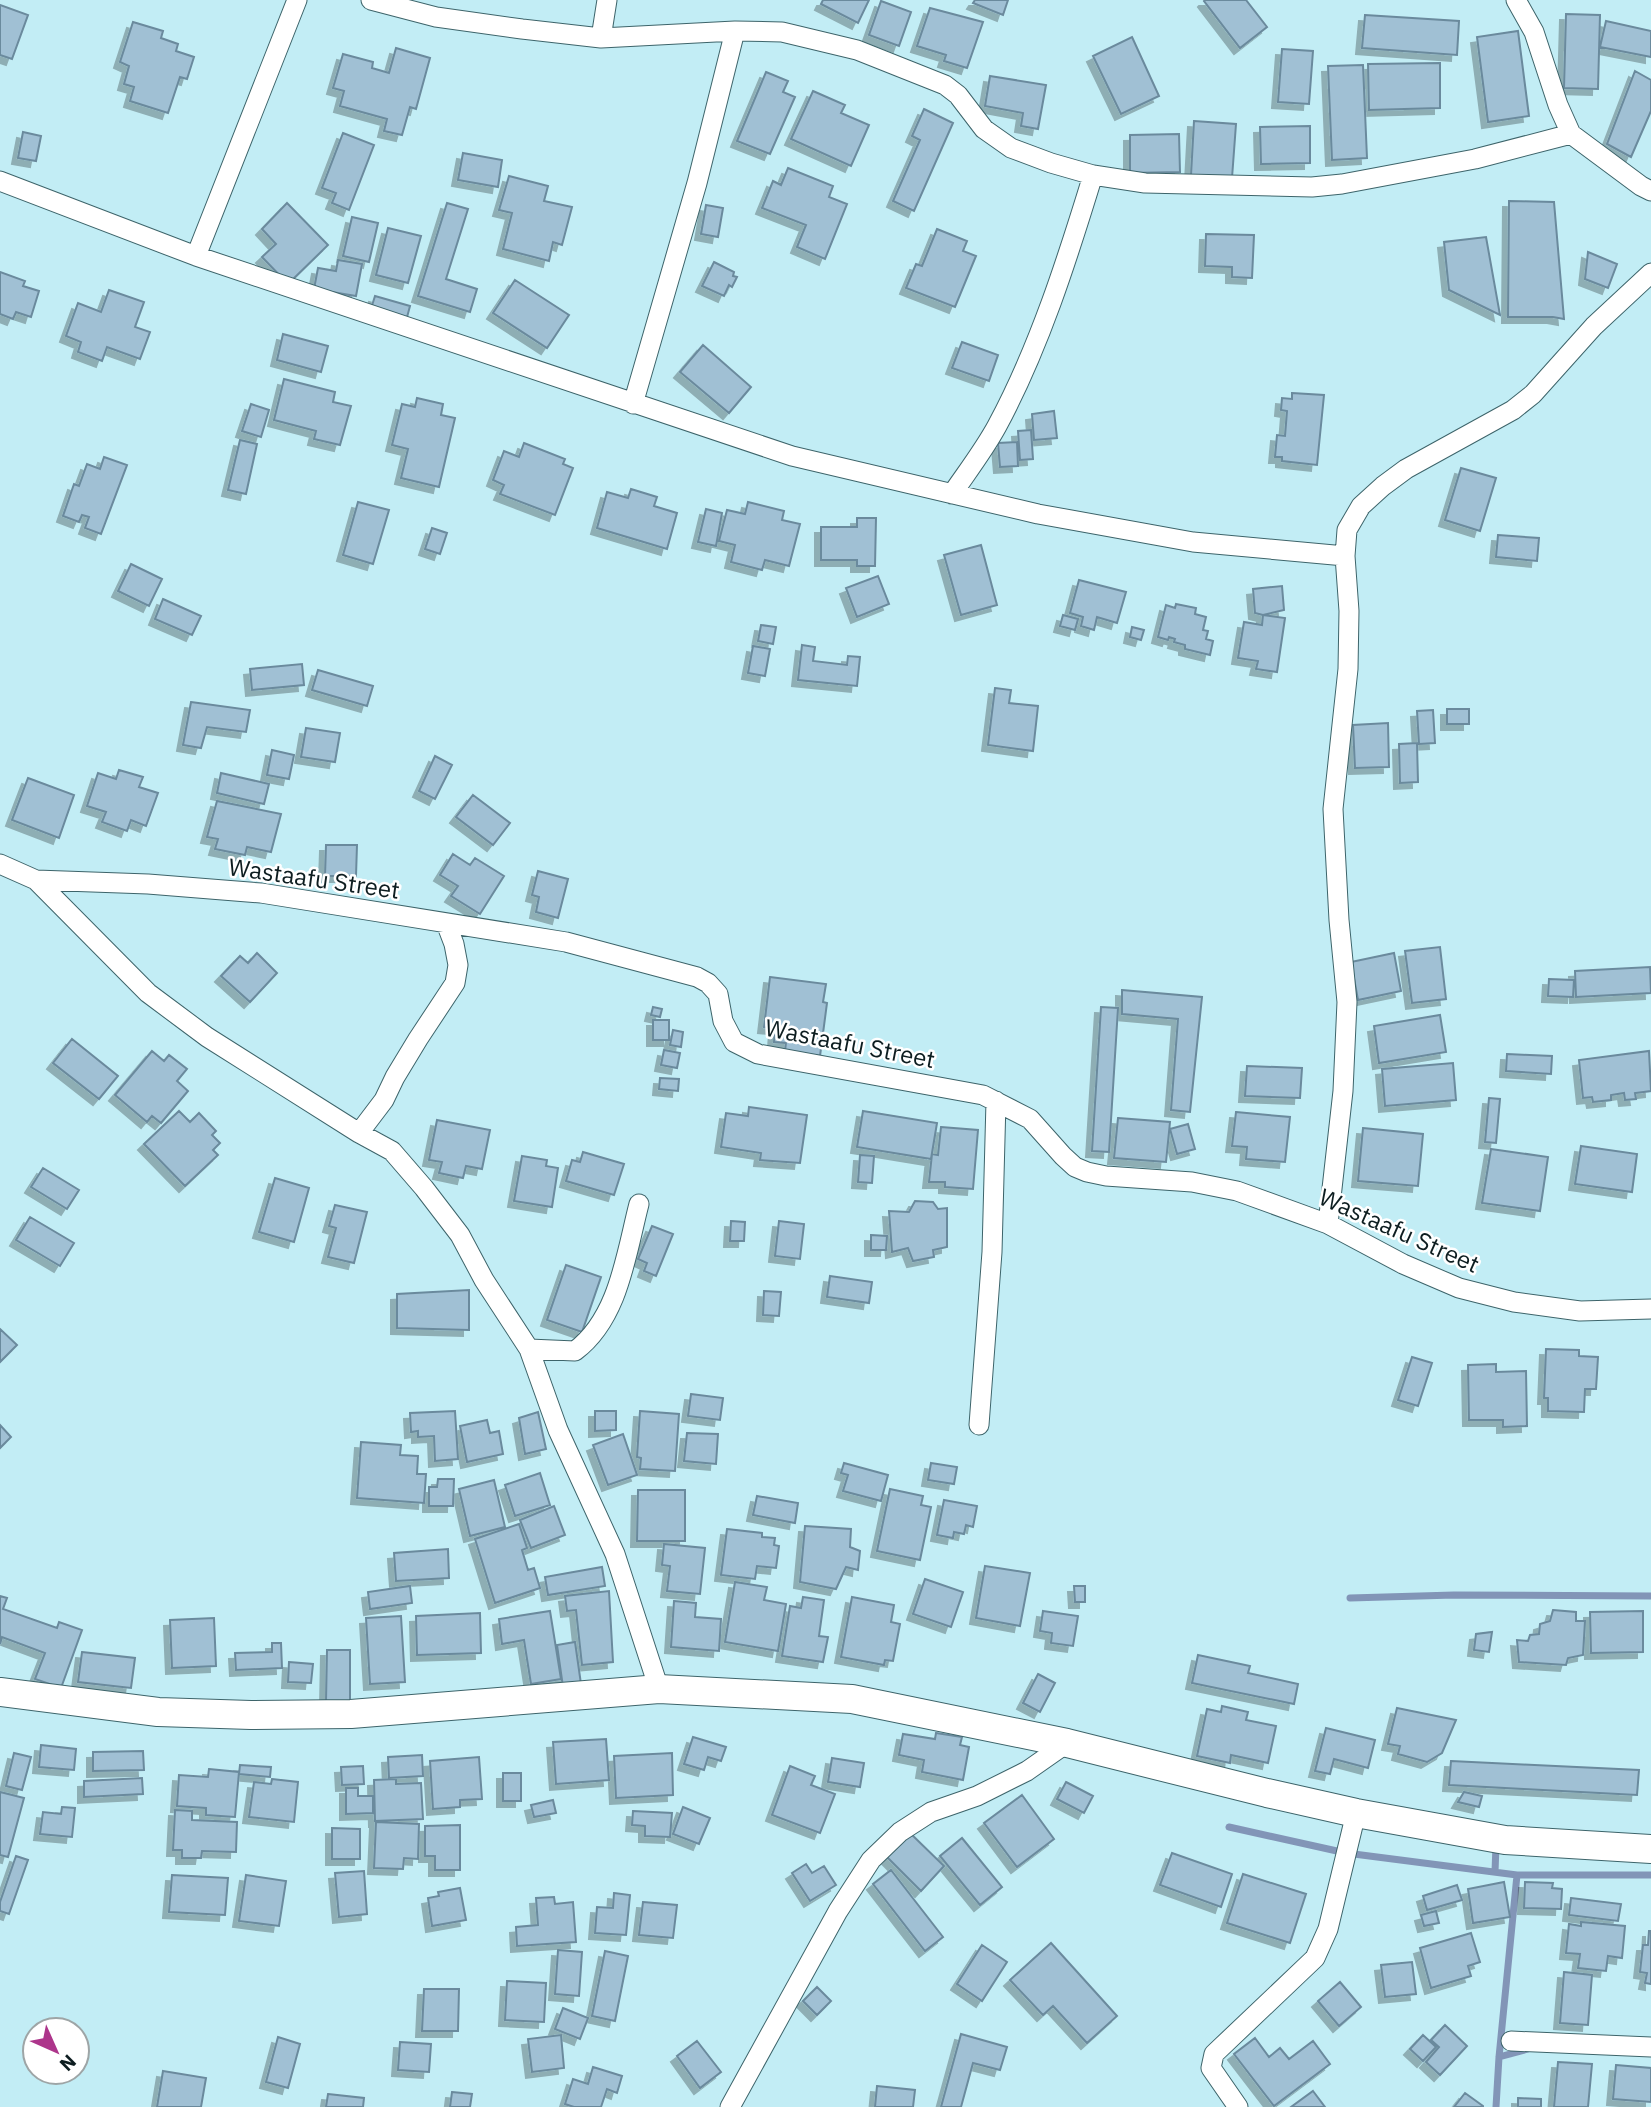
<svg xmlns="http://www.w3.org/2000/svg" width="1651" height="2107" viewBox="0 0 1651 2107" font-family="'IBM Plex Sans',sans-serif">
<defs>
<filter id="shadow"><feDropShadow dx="-6" dy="6" stdDeviation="0" flood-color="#0004"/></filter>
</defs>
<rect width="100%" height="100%" fill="#c2edf5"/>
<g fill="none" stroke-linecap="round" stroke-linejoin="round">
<path stroke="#8295b7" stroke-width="7" d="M1350,1598L1454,1595L1651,1596
M1229,1827L1346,1853L1517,1875H1651
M1495,1872L1496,1845
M1499,2057L1528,2049
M1496,2107L1499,2057L1517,1875"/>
</g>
<path fill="#a0c0d4" stroke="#6b8a9d" stroke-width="2" filter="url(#shadow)" d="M823,0H869L858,23L821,4Z
M975,0H1008L1003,15L973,3Z
M1205,0H1246L1267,27L1240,48L1204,1Z
M881,1L911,12L899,46L869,35Z
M0,5L28,15L12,59L0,55Z
M930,8L983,22L967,68L944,61L946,55L917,46Z
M1566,14L1600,15L1598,89L1564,88Z
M1365,15L1459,21L1457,55L1362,48Z
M1606,21L1651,31V57L1600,47Z
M133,22L163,31L161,38L178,44L176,51L194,57L187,79L180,77L168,113L130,101L134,87L124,84L129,66L120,62Z
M1518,31L1529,116L1488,122L1477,37Z
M1132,37L1159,96L1121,114L1093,56Z
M396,48L430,58L416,109L410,107L402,135L384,131L387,119L340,106L344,91L333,88L343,54L373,62L372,68L389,73Z
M1282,49L1313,51L1309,104L1278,102Z
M1440,63V108L1369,110L1368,64Z
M1363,65L1367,158L1332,160L1328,66Z
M1635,71L1651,80V111L1631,157L1607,144Z
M766,72L788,81L783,92L795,97L770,154L737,141Z
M990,76L1046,85L1038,129L1021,126L1023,113L985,106Z
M813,91L845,105L841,113L869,125L851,166L791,139Z
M924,109L953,123L914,211L893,201L920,140L912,136Z
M1194,121L1236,124L1232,178L1191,175Z
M1310,126V163L1261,164L1260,127Z
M23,132L41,136L36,161L18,158Z
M343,133L374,145L349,210L332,203L336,193L322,188Z
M1179,134L1180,172L1130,173V135Z
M463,153L502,160L498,187L458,180Z
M788,168L833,186L829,197L847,204L825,259L797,247L806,225L762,208L773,181L781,185Z
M509,176L548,186L544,201L572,207L562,245L553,242L549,261L503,249L512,213L499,210Z
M1509,201L1554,202L1564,319L1553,317H1508Z
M287,203L328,245L288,284L262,257L276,244L262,229Z
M447,203L468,209L446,279L477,289L470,312L418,296Z
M706,205L723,208L718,237L701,234Z
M352,217L378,223L369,262L343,256Z
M388,228L421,236L408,283L376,275Z
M937,229L967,241L963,251L976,256L955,307L906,288L916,264L922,266Z
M1206,234L1254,235L1252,278L1232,277V267L1205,266Z
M1486,237L1500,315L1449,290L1444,242Z
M1588,252L1617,264L1608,288L1585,279Z
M338,260L362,264L356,296L314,289L318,268L336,271Z
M714,262L734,272L733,276L737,277L732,287L729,285L724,296L702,286Z
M0,272L25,281L23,286L39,291L31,317L16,312L13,319L0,314Z
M515,280L569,315L547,348L493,313Z
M109,290L144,302L135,327L150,332L140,359L107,347L102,361L78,352L81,342L66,336L78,303L101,312Z
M375,296L410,306L406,321L370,312Z
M283,334L328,346L321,372L277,360Z
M962,342L998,355L989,381L952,368Z
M703,345L751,387L729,413L680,372Z
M284,379L335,392L333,402L351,406L340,445L314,439L316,431L274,420Z
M1292,393L1324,395L1317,465L1282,461V457H1275L1277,435L1285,436L1287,411L1281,410L1282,398L1292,399Z
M417,398L443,404L441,415L455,418L439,487L401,478L408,449L392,445L402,404L415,407Z
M251,404L269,410L261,437L242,431Z
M1054,411L1057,438L1034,440L1032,414Z
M1031,430L1033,459L1020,460L1018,431Z
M240,440L257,444L246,494L228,490Z
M1017,442L1018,466L1000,467L998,443Z
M524,443L565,459L563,464L573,468L555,515L500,494L504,485L493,480L504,451L519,457Z
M104,457L127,465L101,534L85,528L89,517L82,515L79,522L63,516L74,484L79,486L87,464L100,469Z
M1461,468L1496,478L1480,531L1445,520Z
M631,489L657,497L654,506L677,513L667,549L597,528L607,492L628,498Z
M358,502L389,510L373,564L343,555Z
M748,502L784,511L782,520L800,524L789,566L765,560L762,570L731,562L735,545L719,541L727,510L745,514Z
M706,509L722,513L716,546L698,542Z
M857,518H876L875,566H857V560H821V527H857Z
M432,528L447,533L440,554L425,549Z
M1498,535L1539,538L1537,561L1496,557Z
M981,545L997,605L961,615L944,555Z
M131,564L162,579L149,606L118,591Z
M878,576L889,604L857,617L846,588Z
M1079,580L1126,592L1117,623L1097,617L1094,630L1081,626L1083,617L1070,613Z
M1282,586L1284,610L1263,615L1255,613L1253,589Z
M163,599L201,616L192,635L155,619Z
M1176,604L1196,608L1195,614L1206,617L1203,630L1208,631L1206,639L1213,641L1210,655L1185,649V645L1174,642L1175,639L1169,637L1168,640L1158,637L1166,605L1175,608Z
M1063,615L1078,619L1075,630L1060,626Z
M1263,615L1285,618L1277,672L1256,669L1258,661L1238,658L1244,622L1262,625Z
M761,625L776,627L773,644L758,641Z
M1132,627L1144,630L1141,640L1130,637Z
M802,645L815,647L813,661L847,665L848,656L860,657L857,686L798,680Z
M753,646L770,649L765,676L748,673Z
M302,664L304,685L252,690L250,669Z
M318,670L373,686L367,706L312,690Z
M995,688L1011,690L1009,703L1038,706L1033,751L988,745Z
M191,702L250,710L246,732L207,727L201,748L183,745Z
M1447,709H1469V724H1447Z
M1433,710L1435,743L1419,744L1417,711Z
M1388,723L1389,767L1355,768L1353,725Z
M306,728L340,733L335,762L301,757Z
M1417,743L1418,782L1400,783L1399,744Z
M272,750L294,755L289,779L267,775Z
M435,756L452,765L435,799L419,791Z
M119,770L143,777L139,787L158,793L146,826L131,820L127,831L102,822L106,812L87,806L98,773L116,779Z
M221,773L269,784L264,804L217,793Z
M28,778L74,795L59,838L12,820Z
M473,795L510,823L493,845L456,817Z
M217,801L281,814L271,852L247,847L245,855L215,849L218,839L207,837Z
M326,845H357L356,876H325Z
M453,854L470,865L475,858L504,876L480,914L451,896L458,886L440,875Z
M538,871L568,879L558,918L536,912L539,897L532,895Z
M1440,947L1446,999L1412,1003L1405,951Z
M257,953L277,973L250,1002L221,976L240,956L248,963Z
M1394,953L1401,991L1358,1000L1351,962Z
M1650,967L1651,993L1576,997L1575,971Z
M770,977L826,984L823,1002L827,1003L820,1056L785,1051L786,1043L774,1042L775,1028L764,1027Z
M1549,979L1574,980L1573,997L1548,996Z
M1122,990L1202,997L1190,1112L1171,1110L1178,1019L1122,1014Z
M653,1007L662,1009L660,1017L651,1015Z
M1101,1007L1118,1008L1109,1152L1092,1151Z
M1440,1015L1446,1052L1379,1063L1374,1026Z
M653,1020H669V1040H653Z
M673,1030L683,1032L681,1047L670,1045Z
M72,1039L118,1076L99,1099L53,1063Z
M664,1050L680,1053L677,1068L661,1065Z
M152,1051L164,1061L169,1055L187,1069L177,1081L188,1091L161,1123L152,1116L147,1122L115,1095Z
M1649,1051L1651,1091L1635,1093L1636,1099L1625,1100L1624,1093L1611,1095V1100L1593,1102L1592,1097L1583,1098L1579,1060Z
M1507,1054L1552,1056L1551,1074L1506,1071Z
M1453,1063L1456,1100L1385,1106L1382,1069Z
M1247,1066L1302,1068L1300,1098L1245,1096Z
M660,1078L679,1079L678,1091L659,1089Z
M1489,1098L1500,1099L1496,1143L1485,1142Z
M749,1107L807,1115L800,1163L760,1160L761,1153L721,1147L726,1113L748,1116Z
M179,1111L190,1122L199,1113L216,1131L212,1135L220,1143L213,1150L218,1155L185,1186L144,1144Z
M863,1111L937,1123L931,1159L857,1147Z
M1236,1112L1290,1117L1285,1162L1246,1159L1247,1147L1232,1146Z
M1118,1118L1170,1122L1166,1162L1114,1158Z
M437,1120L490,1130L482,1169L466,1166L463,1178L439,1173L442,1162L429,1160Z
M1188,1124L1195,1149L1177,1154L1170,1129Z
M941,1127L978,1130L973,1189L945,1187V1182H929L932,1154L938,1155Z
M1363,1128L1423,1134L1418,1186L1358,1181Z
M1581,1146L1637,1154L1632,1192L1575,1184Z
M1491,1149L1548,1157L1540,1211L1482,1203Z
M583,1152L624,1164L614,1195L566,1181L572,1160L580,1162Z
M860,1155L874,1156L872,1183L858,1182Z
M522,1156L547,1160L546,1166L558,1168L552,1207L514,1201Z
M43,1168L79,1190L67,1209L31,1187Z
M275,1178L309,1188L294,1242L259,1232Z
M915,1201L933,1202L938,1209L947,1208V1247L933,1250L934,1257L913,1261L908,1248L892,1252L889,1211L909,1212Z
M335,1205L367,1212L354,1263L328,1257L336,1228L329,1226Z
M30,1217L74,1243L60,1266L16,1240Z
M731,1221L745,1222L744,1241H730Z
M779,1221L804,1224L800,1259L775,1256Z
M652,1226L673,1234L656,1276L644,1271L647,1263L638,1259Z
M871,1235L887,1236L886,1250H871Z
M566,1265L601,1277L582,1332L547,1320Z
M830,1276L872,1282L869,1303L827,1297Z
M469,1290V1330L397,1328V1294Z
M764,1291L781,1292L779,1316L763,1315Z
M0,1329L17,1345L0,1362Z
M1546,1349L1579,1350V1356L1598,1357L1596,1389H1585L1584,1412L1548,1411V1398H1544Z
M1412,1357L1432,1363L1418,1406L1398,1400Z
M1496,1364V1372L1526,1371L1527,1426L1503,1427V1420H1469L1468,1365Z
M691,1394L723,1398L720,1420L688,1416Z
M455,1411L458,1459L435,1461L434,1436L418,1437V1431L411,1432L410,1413Z
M595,1411H616V1430L595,1431Z
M640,1411L679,1414L675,1471L640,1469L641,1458L637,1457Z
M538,1412L546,1449L525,1454L519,1418Z
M487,1420L490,1433L499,1431L503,1454L467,1462L460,1426Z
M0,1425L11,1437L0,1448Z
M687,1433L718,1434L716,1464L684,1461Z
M623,1434L637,1475L608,1485L593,1445Z
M361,1442L401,1445L400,1455L418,1456L417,1474H426L424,1503L357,1498Z
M844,1463L888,1475L881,1501L843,1491L848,1475L841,1473Z
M931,1463L957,1467L954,1484L928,1480Z
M540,1473L550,1505L515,1516L505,1485Z
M438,1479H454L453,1506H429V1487H437Z
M494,1480L505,1527L470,1536L459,1489Z
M890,1489L923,1496L921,1505L931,1507L920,1560L877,1551Z
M638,1490H685V1541H637Z
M757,1496L798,1503L795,1523L753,1515Z
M944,1500L977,1506L973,1527L966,1525L964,1534L954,1532L953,1538L937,1535Z
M554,1506L565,1535L531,1548L520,1520Z
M519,1524L527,1548L522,1550L528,1570L534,1568L540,1588L495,1603L475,1539Z
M805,1526L851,1529L850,1547L860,1551L858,1570L846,1567L836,1589L800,1582Z
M727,1529L762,1533V1537L775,1538L774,1545L779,1546L776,1568L757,1566L755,1579L721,1575Z
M664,1544L705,1548L700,1594L667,1591L670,1566L662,1565Z
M448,1549L449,1578L396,1581L394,1553Z
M985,1566L1030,1573L1020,1626L976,1618Z
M602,1567L605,1586L548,1595L545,1577Z
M925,1579L963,1592L951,1627L913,1614Z
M735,1582L767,1587L764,1600L786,1604L778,1651L725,1642Z
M410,1586L412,1603L370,1609L368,1592Z
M1074,1586H1085V1602H1075Z
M609,1591L613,1662L582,1665L576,1610L567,1611L565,1596Z
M0,1596L7,1598L3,1609L57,1628L59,1622L82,1630L61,1688L35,1679L45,1653L2,1637L0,1644Z
M803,1597L824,1600L819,1636L828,1637L823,1662L782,1656L790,1606L801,1608Z
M852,1597L894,1605L891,1622L900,1624L893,1661L885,1660L884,1665L841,1657Z
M674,1601L696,1603L695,1617L721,1619L719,1651L671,1647Z
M1553,1610L1576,1612V1621H1585L1583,1655L1568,1658L1566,1665L1519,1662L1517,1640L1528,1641L1530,1635L1539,1634L1540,1624L1550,1621Z
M550,1611L561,1679L531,1684L524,1640L502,1644L499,1619Z
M1043,1611L1078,1616L1073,1646L1051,1643L1052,1633L1040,1631Z
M1643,1611V1652L1591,1653L1590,1612Z
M480,1613L481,1653L417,1655L416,1616Z
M401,1616L405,1682L370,1684L366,1618Z
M214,1618L216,1666L172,1668L170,1620Z
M1492,1632L1489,1652L1474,1650L1476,1634Z
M575,1642L581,1684L563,1687L557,1645Z
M272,1643H281L282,1668L236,1670L235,1653L272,1652Z
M327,1650H350V1701H326Z
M82,1652L135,1658L131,1688L78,1682Z
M1198,1655L1250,1666L1248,1673L1298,1684L1294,1704L1192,1683Z
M289,1662L313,1664L311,1683L288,1682Z
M1038,1674L1055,1683L1040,1712L1023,1703Z
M1222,1706L1248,1712L1246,1720L1276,1726L1268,1763L1231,1755L1230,1763L1197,1756L1207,1709L1221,1712Z
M1397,1708L1456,1720L1442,1753L1427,1762L1398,1754L1400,1746L1388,1744Z
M1326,1728L1375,1740L1368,1768L1334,1759L1330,1774L1315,1771Z
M936,1733L962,1737L960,1745L969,1747L963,1780L922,1772L924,1760L899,1755L903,1734L935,1739Z
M693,1737L726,1747L721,1761L708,1757L704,1770L684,1764Z
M606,1739L609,1780L556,1784L553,1742Z
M41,1745L76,1749L74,1770L39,1767Z
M143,1751L144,1770L93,1771V1752Z
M14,1753L31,1757L22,1790L6,1786Z
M672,1753L673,1795L616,1798L614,1756Z
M422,1755L423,1776L389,1778L388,1757Z
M479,1757L482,1799L460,1800V1807L433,1809L430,1761Z
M832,1758L864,1763L860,1787L828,1782Z
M1451,1761L1639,1770L1637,1795L1449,1785Z
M240,1765L271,1767L270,1777L239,1774Z
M363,1766L364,1784L342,1785L341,1767Z
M790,1766L815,1776L811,1785L835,1794L820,1833L772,1815Z
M209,1769L239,1772L235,1817L206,1815V1808L177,1806L179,1775L208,1777Z
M503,1773H521V1801H503Z
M142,1778L143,1794L84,1797V1781Z
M272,1779L298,1782L294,1822L249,1817L254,1782L271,1784Z
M396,1779V1784L421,1783L423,1819L375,1821L374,1780Z
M1066,1782L1093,1796L1084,1813L1057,1799Z
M346,1788H358V1796H373V1813L346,1814Z
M0,1792L24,1798L8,1857L0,1855Z
M1464,1792L1482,1796L1479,1807L1458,1802Z
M1022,1795L1054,1839L1017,1867L984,1823Z
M553,1800L556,1813L534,1817L531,1805Z
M62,1807L75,1808L72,1837L40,1834L43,1812L61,1814Z
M683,1807L710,1818L699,1844L673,1834Z
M175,1810L192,1811V1820L237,1822L236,1852L202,1851L201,1858H182V1850H173Z
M633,1811L672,1813L670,1837L645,1836V1826L632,1825Z
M376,1822L419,1824L418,1859L404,1858L403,1869L374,1868Z
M460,1825V1870H435V1856H425V1826Z
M332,1828L360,1829V1859H332Z
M908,1831L944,1866L921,1891L885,1855Z
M962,1838L1002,1887L980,1905L940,1856Z
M1172,1853L1232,1874L1221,1907L1160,1885Z
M16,1856L28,1860L9,1914L0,1911V1902Z
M806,1864L812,1873L824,1866L836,1885L810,1901L792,1873Z
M891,1870L943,1937L925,1951L873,1884Z
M364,1871L367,1914L339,1917L335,1873Z
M1243,1874L1306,1894L1290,1943L1227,1923Z
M172,1875L228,1878L225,1915L169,1912Z
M246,1875L286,1881L279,1926L239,1921Z
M1504,1882L1510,1917L1473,1923L1468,1889Z
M1525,1882L1553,1883L1552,1888L1562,1889L1561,1909L1524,1908Z
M1457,1885L1462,1900L1427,1910L1423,1896Z
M460,1888L466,1920L432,1926L428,1898L439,1896L438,1892Z
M614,1893L630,1895L626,1935L595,1933L597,1907L613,1908Z
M554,1897L555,1904L573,1902L576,1942L517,1946L516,1927L538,1925L536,1898Z
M1571,1898L1621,1904L1618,1921L1569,1915Z
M643,1902L677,1905L673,1938L639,1935Z
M1436,1911L1439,1923L1424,1926L1421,1915Z
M1581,1922L1625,1926L1622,1958L1608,1956L1606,1971L1578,1968L1580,1954L1566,1953L1569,1924L1581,1926Z
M1649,1931H1651V1984L1645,1983L1647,1973L1640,1972L1643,1945H1648Z
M1471,1933L1480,1962L1468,1966L1471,1976L1431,1988L1420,1948Z
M1051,1943L1117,2016L1087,2043L1053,2006L1043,2015L1010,1980Z
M982,1945L1007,1962L982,2001L957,1984Z
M558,1950L582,1952L579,1996L555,1994Z
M605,1951L628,1956L615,2021L592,2016Z
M1412,1962L1416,1994L1385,1997L1381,1965Z
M1564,1972L1592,1975L1588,2025L1560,2023Z
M507,1981L546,1983L544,2022L505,2020Z
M1340,1982L1361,2007L1339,2026L1318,2001Z
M817,1987L831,2001L817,2015L803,2001Z
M424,1989H459L458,2031H422Z
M563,2008L588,2018L580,2039L555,2029Z
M1445,2025L1467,2046L1440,2075L1426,2062L1439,2047L1431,2040Z
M961,2034L1007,2047L1000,2070L973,2063L961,2107H941Z
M561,2035L564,2068L532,2072L528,2039Z
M1423,2035L1436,2047L1423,2061L1410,2049Z
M278,2037L300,2044L288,2088L266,2082Z
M1255,2038L1269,2057L1280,2048L1289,2059L1313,2041L1330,2064L1274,2106L1234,2054Z
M697,2041L721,2072L700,2088L677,2056Z
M400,2042L431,2044L429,2072L398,2070Z
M1558,2062L1592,2064L1588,2107H1554Z
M1616,2065L1651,2068V2102L1613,2099Z
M593,2067L622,2076L617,2093L607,2089L601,2107H574L565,2104L573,2079L588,2084Z
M163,2071L206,2078L201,2107H157Z
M877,2086L915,2090L913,2107H875Z
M1313,2091L1325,2107H1291Z
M452,2092L472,2094L470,2107H450Z
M1465,2093L1483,2106V2107H1454Z
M328,2094L364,2098L363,2107H326Z
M1518,2098L1541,2099V2107H1518Z"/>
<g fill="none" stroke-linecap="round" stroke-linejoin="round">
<defs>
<path id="minor" d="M371,0L436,17L522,29L601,38L735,31L782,32L857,50L945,85L958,95L984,129L1011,148L1051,163L1093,175L1145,183L1312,187L1342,184L1475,159L1571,134
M1516,0L1534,32L1558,105L1571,134L1641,186L1651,191
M601,38L607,0
M0,181L196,256L792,456L1038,514L1193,542L1345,556
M196,256L297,0
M633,404L697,183L735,31
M952,494C967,472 984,450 997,426C1039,348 1067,260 1093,175
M0,864L36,880L148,884L261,893L566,942L697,977L708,983L718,994L723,1021L734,1042L758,1054L983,1095L1030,1119L1063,1156L1075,1167L1087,1172L1106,1176L1192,1182L1237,1191L1328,1224L1403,1264L1459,1288L1514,1302L1580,1311L1651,1309
M36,880L148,993L207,1037L359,1133L392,1151L424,1188L460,1235L484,1280L529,1349L558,1430L615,1554L659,1689
M359,1133L384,1100L395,1077L418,1039L455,983L458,965L454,944L446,923
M1328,1224L1343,1091L1347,1002L1339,920L1333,809L1348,669L1349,611L1345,556L1347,530L1361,506L1383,486L1406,469L1513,410L1533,394L1594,326L1651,273
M529,1349L575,1351C619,1318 626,1254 639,1204
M979,1425L992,1252L996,1101
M1511,2041L1651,2047
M730,2107L838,1911L871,1860L900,1832L931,1812L977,1796L1027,1771L1067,1743
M1238,2107L1211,2068L1214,2054L1315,1958L1328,1929L1356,1813"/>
<path id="secondary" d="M0,1692L158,1712L251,1715L351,1714L659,1689L852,1699L1067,1743L1267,1793L1356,1813L1505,1840L1651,1849"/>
</defs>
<use href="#minor" stroke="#3d646a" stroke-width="21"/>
<use href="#secondary" stroke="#3d646a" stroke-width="30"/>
<use href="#minor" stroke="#fff" stroke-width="19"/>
<use href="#secondary" stroke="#fff" stroke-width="28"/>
</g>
<g text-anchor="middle" stroke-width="5" stroke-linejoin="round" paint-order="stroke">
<g font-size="24" fill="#0d1d20" stroke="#fff">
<text transform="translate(314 879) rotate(8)" y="8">Wastaafu Street</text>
<text transform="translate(850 1044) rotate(11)" y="8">Wastaafu Street</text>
<text transform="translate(1399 1231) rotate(24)" y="8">Wastaafu Street</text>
</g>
</g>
<g transform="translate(56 2051) rotate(135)"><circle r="33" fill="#ffffff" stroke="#9ea5a6" stroke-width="2"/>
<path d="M0-5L12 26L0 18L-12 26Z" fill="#ad358b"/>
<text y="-10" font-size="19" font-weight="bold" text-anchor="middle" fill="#0d1d20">N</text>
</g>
</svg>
